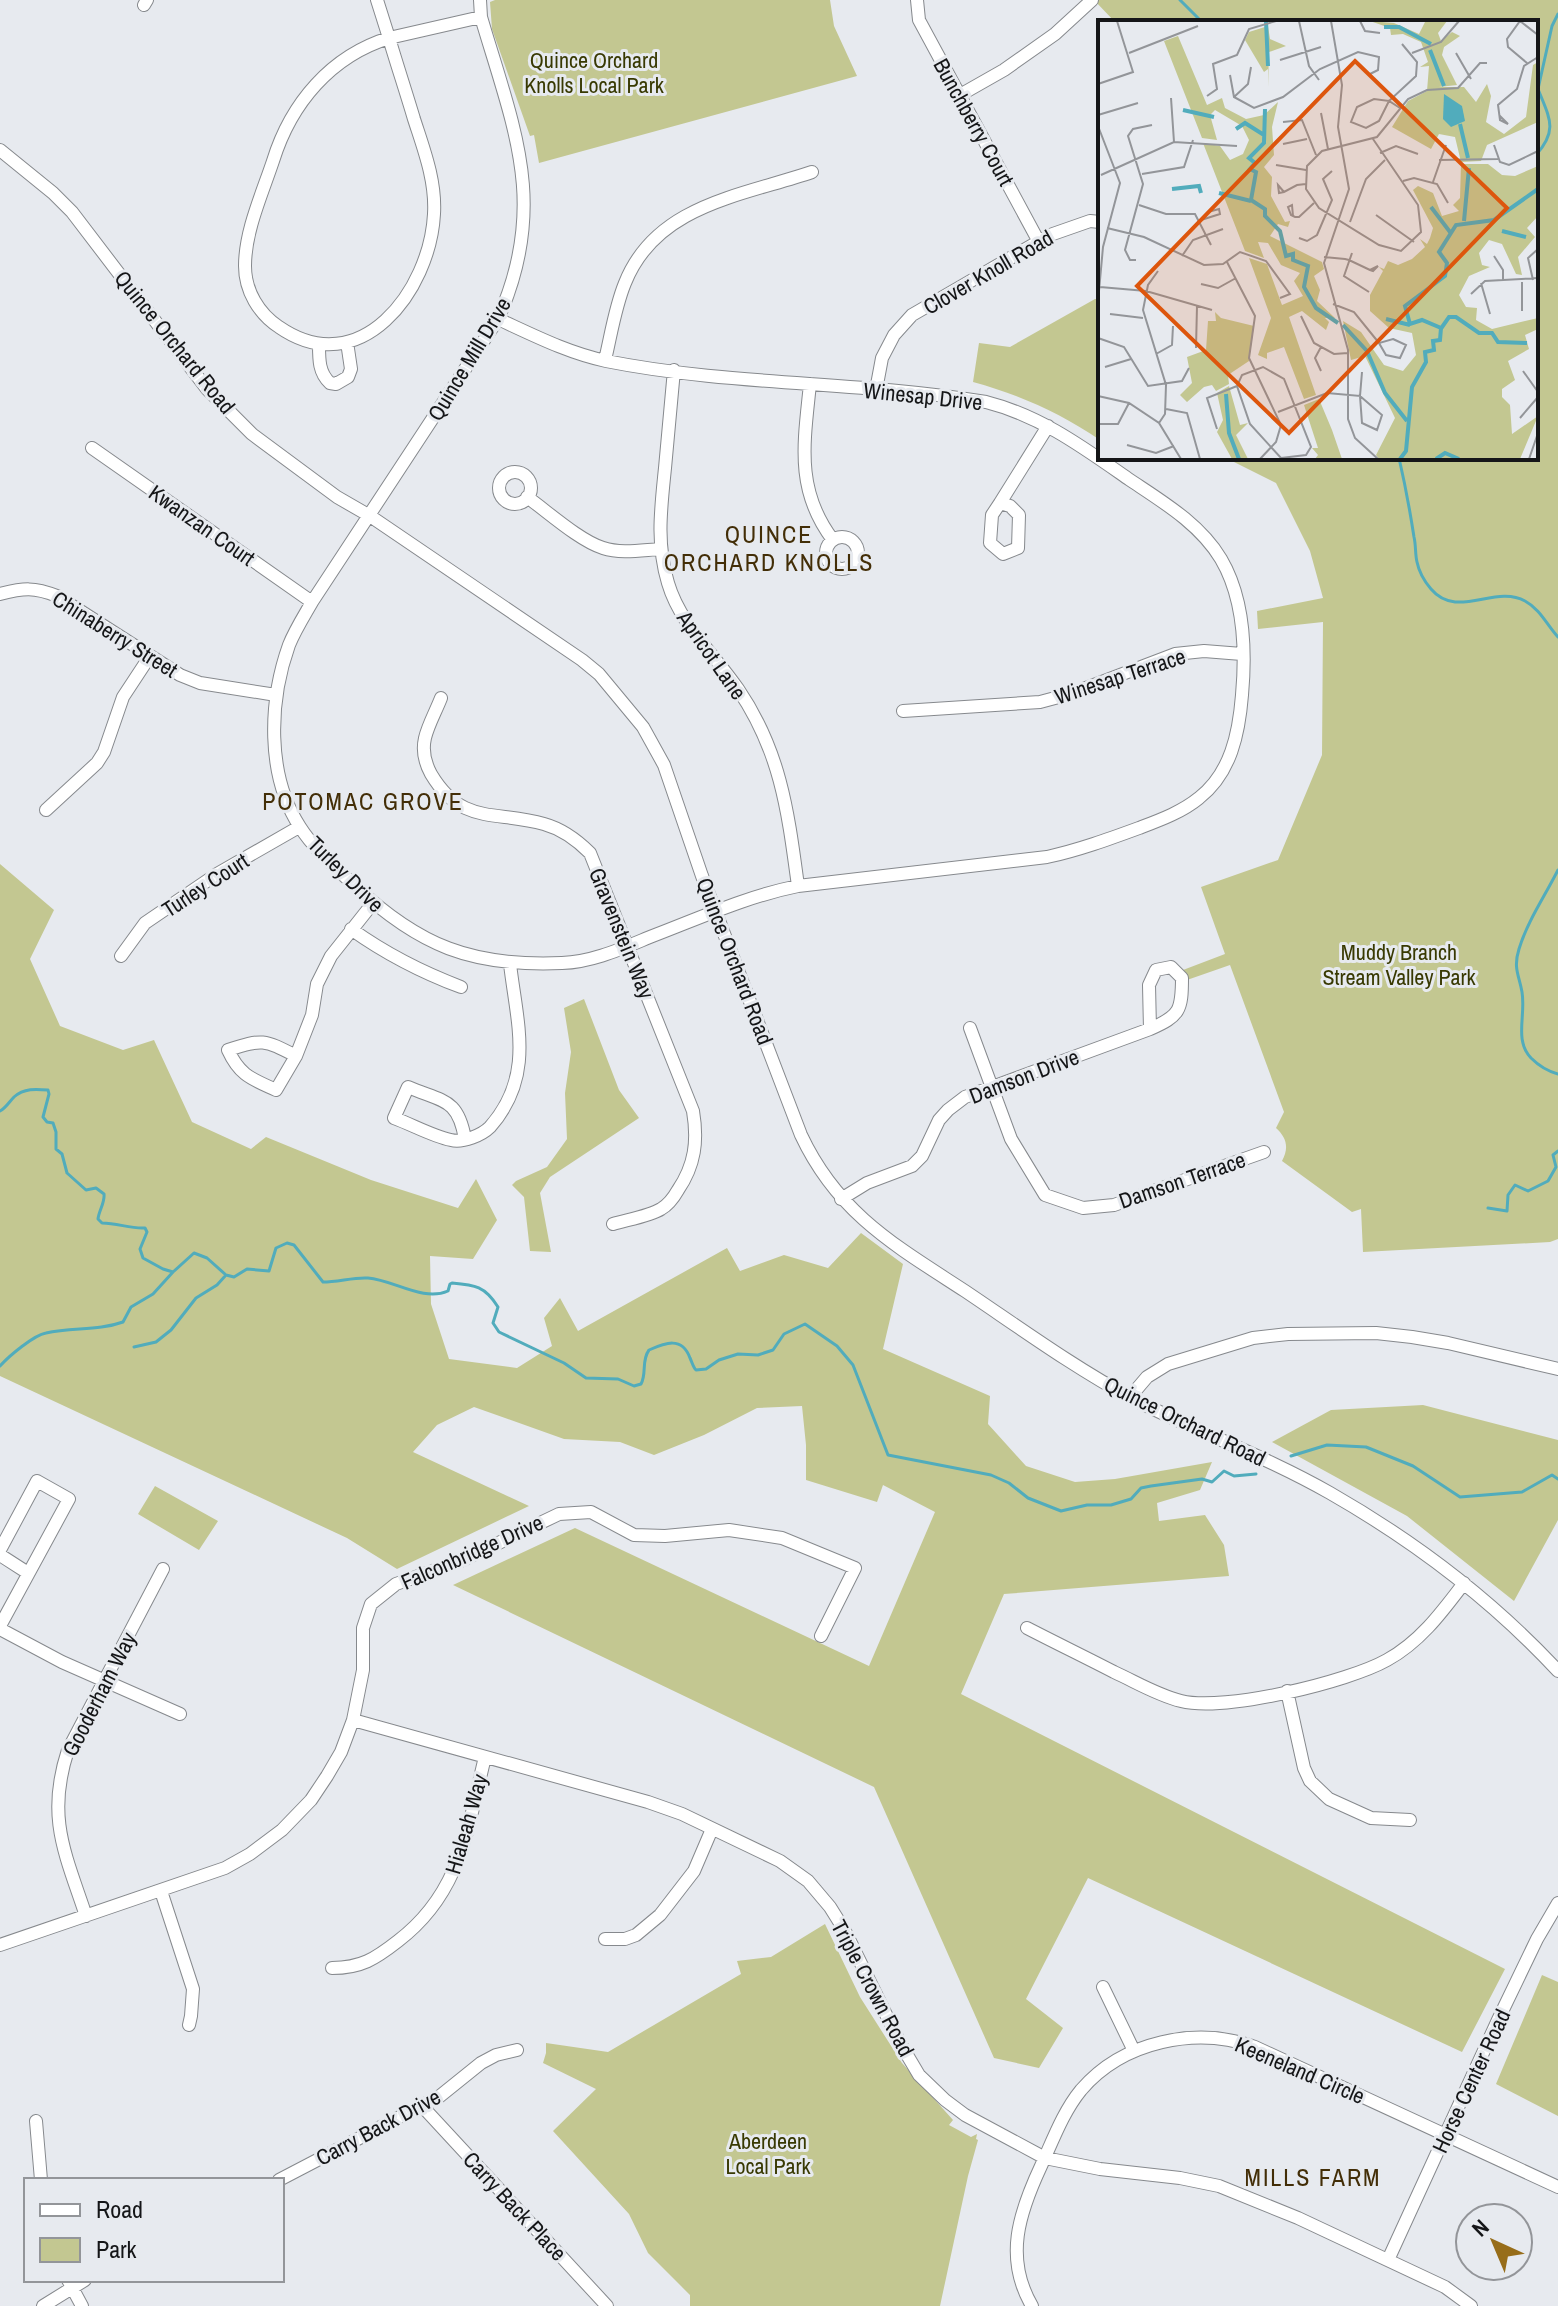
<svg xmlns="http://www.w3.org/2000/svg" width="1558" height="2306" viewBox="0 0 1558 2306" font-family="'Archivo Narrow',sans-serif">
<rect width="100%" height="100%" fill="#e7eaef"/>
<path fill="#c3c791" d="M495,0H830L834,26L857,76L539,163L534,135L530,136L492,29L490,2Z
M1094,0H1558V1239L1550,1242L1363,1252L1361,1209L1352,1212L1282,1161C1289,1148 1287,1138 1276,1128L1284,1112L1230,965L1187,980L1183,970L1225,954L1201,887L1278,860L1322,755L1323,622L1258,629L1257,611L1323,598L1310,551L1276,483L1226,458H1536V22H1115Z
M1095,299H1100V440C1060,413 1020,395 973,382L979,343L1010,347Z
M0,864L54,910L30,959L60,1026L123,1050L154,1040L192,1122L251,1149L266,1137L371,1180L458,1208L476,1179L497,1220L473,1259L430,1256L431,1304L449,1359L517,1368L552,1346L544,1318L560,1298L578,1331L727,1248L740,1271L784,1255L828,1268L861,1233L903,1264L883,1349L990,1396L988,1424L1026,1466L1075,1482L1115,1479L1212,1462L1200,1490L1157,1503L1159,1521L1205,1515L1224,1545L1229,1576L1004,1594L961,1694L1505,1969L1462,2052L1088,1878L1026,1999L1063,2028L1039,2068L994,2058L874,1787L453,1585L575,1528L869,1666L935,1512L883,1485L877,1502L806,1480V1445L802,1406L757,1408L704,1435L654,1455L620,1442L564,1439L474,1407L437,1425L413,1452L529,1506L397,1569L347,1538L0,1376Z
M584,999L619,1090L639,1118L550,1177L540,1193L551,1252L530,1251L524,1197L512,1185L516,1181L547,1167L567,1139L565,1093L571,1052L564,1008Z
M1423,1405L1558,1440V1520L1514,1601L1407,1516L1272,1442L1331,1410Z
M155,1486L218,1521L199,1550L138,1514Z
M825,1924L860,1997L902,2063L953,2120L949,2125L971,2137L977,2134L976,2139L978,2140L968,2176L940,2306H690V2295L648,2253L629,2214L553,2131L596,2089L543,2063L546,2053V2043L608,2052L741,1974L737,1961L771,1957Z
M1542,1975L1558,1982V2116L1496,2084Z"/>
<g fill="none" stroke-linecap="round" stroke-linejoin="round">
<path stroke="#51acbc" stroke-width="3" d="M1180,0L1202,22
M1536,155C1558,130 1550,119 1538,89L1552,26L1558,14
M1399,458C1405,484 1410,511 1414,537C1416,545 1415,554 1417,562C1419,572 1425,582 1431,589C1457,620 1495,584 1525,601C1540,609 1547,625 1558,637
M1558,870C1545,896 1527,922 1519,949C1513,968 1519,975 1522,992C1526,1016 1514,1040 1531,1058C1539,1066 1547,1071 1558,1074
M0,1111C6,1108 9,1102 14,1097C24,1088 36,1089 48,1090L49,1094L43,1117L47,1122L53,1123L56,1132V1149L62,1154L67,1173L86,1190L96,1188L104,1194C105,1203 99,1210 98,1219L102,1223C118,1223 130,1229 145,1228L147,1232L140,1249L143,1258L163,1269L173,1272L194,1253L207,1258L226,1275L234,1277L247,1269L269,1271L276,1248L287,1243L294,1245L323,1282C338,1282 354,1277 368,1278C394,1280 423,1302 448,1291L450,1284L452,1283C475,1285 485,1286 498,1307L493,1323L499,1332L564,1363L586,1378L618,1379L634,1386L641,1384C647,1373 641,1361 649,1350C665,1343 682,1336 690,1358C692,1362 693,1367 696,1370L706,1369L719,1360L738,1354L758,1355L773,1350L784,1334L805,1324L837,1346L853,1365L888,1455L991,1475L1009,1483L1028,1498L1061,1511L1087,1505H1111L1131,1499L1141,1488L1151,1486L1202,1479L1212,1482L1224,1471L1234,1476L1256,1474
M1488,1208L1507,1211L1508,1195L1515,1185L1528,1191L1548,1181L1556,1167L1553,1155L1558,1151
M134,1347L156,1342L171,1330L196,1298L217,1285L226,1275
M0,1366C9,1356 34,1335 46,1333C72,1327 98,1331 123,1322L131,1307L153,1294L173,1272
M1291,1456L1327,1445L1366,1447L1413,1466L1460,1497L1522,1492L1552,1475L1558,1479"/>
<defs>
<path id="minor" d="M377,0L389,38C331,56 291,103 273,161C262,194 245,231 245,266C245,291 259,314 279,327C360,383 430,291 434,214C436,181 424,150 414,119C406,92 397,65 389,38L481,17
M480,0L481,17C514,129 549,205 498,319L312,602C304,616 295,630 289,645C269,701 266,775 300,827C314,849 335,867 354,885C419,946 472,967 562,963C594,962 625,947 655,935C702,917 748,896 798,886L1047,857C1079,850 1109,839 1139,828C1160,820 1182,812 1199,798C1231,773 1239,733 1242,695C1246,651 1244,598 1221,559C1200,524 1163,502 1130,480C1084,448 1041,416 986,402C861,381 731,386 606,361C568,353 533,335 498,319
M917,0L919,20L1039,242
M144,5L147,0
M960,95L1004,70L1055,34L1092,0
M0,150L53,193L72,212L207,389L252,434L337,497L370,516L582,660L599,674L643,727L664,765L702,876L801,1135C838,1214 896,1246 965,1291C1020,1328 1075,1368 1133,1399C1198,1432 1267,1457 1330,1493C1414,1541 1492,1600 1558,1671
M319,345C319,360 319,373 330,383L336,384L348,377L351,369L347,342
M605,360C611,335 615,307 625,283C656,205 741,196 812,172
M674,370C671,403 668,435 665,468C661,508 656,543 668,583C680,624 714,654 738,689C781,752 788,812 798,886
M810,384C804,443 795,490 833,540
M876,390L882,358L894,335L912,315L1050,235L1090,221L1100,222
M92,448L312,602
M499 488a16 16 0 1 1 32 0a16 16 0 1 1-32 0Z
M527,497C548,512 580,541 603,548C621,554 642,550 661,549
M1000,503L1010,506L1019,515L1018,548L1003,554L990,543L992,515Z
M1000,503L1048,426
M826 553a16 16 0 1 1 32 0a16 16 0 1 1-32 0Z
M0,594C24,588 34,587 57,596L180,675L200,683L276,695
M441,698C436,711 428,725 425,738C422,751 425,763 431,774C462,826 495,810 544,824C562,829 577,840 590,853L693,1111C698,1141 695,1165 678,1190C674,1197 668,1205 661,1209C650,1216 626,1220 613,1224
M903,711L1040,702L1070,694L1175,654L1204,651L1242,654
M46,810L97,763L104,752L123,697L150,656
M351,929C386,954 421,972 461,987
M121,956L145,923L217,874L299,827
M970,1028L1011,1139L1045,1195L1083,1208L1114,1205L1264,1152
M296,1056C263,1039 263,1039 228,1050C240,1076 252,1079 276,1090L296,1056L312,1015L317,984L331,956L373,903
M465,1139C458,1098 443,1102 408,1087L394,1118C413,1125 432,1136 451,1140C463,1143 482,1135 490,1127C535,1076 517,1024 510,964
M841,1199L867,1183L912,1166L922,1156L939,1120L948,1110L965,1097L1150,1029C1180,1016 1182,1010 1182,978L1171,967L1156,970L1149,985L1150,1029
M1130,1397L1147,1377L1168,1364L1253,1338L1288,1334L1376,1333L1412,1337L1448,1343L1558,1369
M0,1550L37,1481L69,1499L0,1626
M0,1555L28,1573
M1027,1628C1056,1643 1085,1657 1114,1672C1136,1682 1157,1695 1181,1701C1224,1712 1348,1682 1387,1660C1420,1642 1442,1612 1464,1583
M0,1629L62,1662L180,1714
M1287,1691L1304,1768L1310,1781L1329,1799L1371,1818L1410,1820
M353,1720L648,1802L682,1814L780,1861L808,1881L830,1907L845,1931L900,2043L919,2075L945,2100L965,2115L1045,2158L1100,2169L1180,2178L1219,2186L1298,2218L1445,2287L1471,2306
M161,1891L193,1989L191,2016L189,2025
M86,1916C65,1853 46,1817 68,1750L163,1569
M605,1939H625L636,1935L660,1915L694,1871L712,1829
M0,1945L225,1868L250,1854L282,1830L311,1800L327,1776L341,1752L353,1720L363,1670V1628L371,1604L396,1584L463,1560L559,1514L591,1512L634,1535L665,1536L729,1530L782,1538L855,1568L821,1636
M332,1968C361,1968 375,1959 398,1941C461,1893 467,1830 485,1757
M1103,1987L1134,2051
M422,2106L607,2306
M36,2121L41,2180
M279,2180L440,2096L481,2063L496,2055L517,2050
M1388,2260L1498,2020L1537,1939L1558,1903
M68,2280L82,2306
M43,2306L85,2280
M1032,2306C1004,2258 1019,2213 1041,2166C1053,2140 1063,2112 1081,2090C1123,2041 1196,2026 1255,2047L1558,2187"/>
</defs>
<use href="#minor" stroke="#86898d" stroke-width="14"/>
<use href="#minor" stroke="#fff" stroke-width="12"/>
</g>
<g text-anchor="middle" stroke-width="6" stroke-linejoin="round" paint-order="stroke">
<g font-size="22" fill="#383902" stroke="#e7eaef">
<text x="594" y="68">Quince Orchard<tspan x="594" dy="25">Knolls Local Park</tspan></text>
<text x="1399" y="960">Muddy Branch<tspan x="1399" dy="25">Stream Valley Park</tspan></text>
<text x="768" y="2149">Aberdeen<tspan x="768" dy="25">Local Park</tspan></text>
</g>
<g font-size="22" fill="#151618" stroke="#e7eaef">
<text transform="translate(974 122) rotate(61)" y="8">Bunchberry Court</text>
<text transform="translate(988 272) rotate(-30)" y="8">Clover Knoll Road</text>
<text transform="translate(175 342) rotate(51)" y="8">Quince Orchard Road</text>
<text transform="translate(469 359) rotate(-59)" y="8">Quince Mill Drive</text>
<text transform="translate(923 396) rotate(6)" y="8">Winesap Drive</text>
<text transform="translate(202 525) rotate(35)" y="8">Kwanzan Court</text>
<text transform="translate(115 634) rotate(32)" y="8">Chinaberry Street</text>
<text transform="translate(712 655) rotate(55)" y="8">Apricot Lane</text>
<text transform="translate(1120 676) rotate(-18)" y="8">Winesap Terrace</text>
<text transform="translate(346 874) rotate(45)" y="8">Turley Drive</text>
<text transform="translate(205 885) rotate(-33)" y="8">Turley Court</text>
<text transform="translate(622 933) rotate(68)" y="8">Gravenstein Way</text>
<text transform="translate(735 961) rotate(69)" y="8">Quince Orchard Road</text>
<text transform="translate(1024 1076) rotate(-21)" y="8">Damson Drive</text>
<text transform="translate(1182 1180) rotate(-19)" y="8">Damson Terrace</text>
<text transform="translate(1185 1421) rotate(26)" y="8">Quince Orchard Road</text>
<text transform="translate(472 1552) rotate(-24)" y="8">Falconbridge Drive</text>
<text transform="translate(99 1694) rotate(-63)" y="8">Gooderham Way</text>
<text transform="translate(466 1824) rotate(-74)" y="8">Hialeah Way</text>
<text transform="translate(873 1988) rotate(62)" y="8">Triple Crown Road</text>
<text transform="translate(1300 2070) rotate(23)" y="8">Keeneland Circle</text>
<text transform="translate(1471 2081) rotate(-65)" y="8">Horse Center Road</text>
<text transform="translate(378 2127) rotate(-28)" y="8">Carry Back Drive</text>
<text transform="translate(515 2206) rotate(47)" y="8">Carry Back Place</text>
</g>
<g font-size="24" letter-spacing="2" fill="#432e07" stroke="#e7eaef">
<text x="769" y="543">QUINCE<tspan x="769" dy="28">ORCHARD KNOLLS</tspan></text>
<text x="363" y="810">POTOMAC GROVE</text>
<text x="1313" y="2186">MILLS FARM</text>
</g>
</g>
<g transform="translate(1098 20)">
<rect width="440" height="440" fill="#e7eaef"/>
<path d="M272,1L296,3L321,14L327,2L320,1H349L340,13L343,21L354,12L362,16L346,27L344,35L359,65L341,67H366L378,82L389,64L393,76L388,102L406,114L428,97L435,45L440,42V102L389,125L383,141L363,142L357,117L341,114L333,129L294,107L310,81L329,71L331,46L322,47L330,42L323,22L305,14L293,15L292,8ZM170,6L172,19L188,26L171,32L170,67V49L166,52L147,20L151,12ZM80,16L109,85L124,78L127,88L148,99L166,95L180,82L174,107L176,135L166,147L174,157L173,176L187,202L192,201L190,207L180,204L172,216L224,242L226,249L216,256L222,270L219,281L237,298H227L231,302L228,310L204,291L191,297L218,375L206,379L186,327L169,333V339L160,335L173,298L151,238L169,244L184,285L205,276L196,261L202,253L183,245L170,223L160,222L166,238L147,231L105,123L122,126L132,140L145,134L151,120L144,106L117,90L112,95L119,120L104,118L66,21ZM363,144H390L404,155L417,156L440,146V196L429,208L437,217L420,237L424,255L418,254L404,224L391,220L381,233L384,245L392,247L371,256L361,275L368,287L379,288L378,300L394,309L440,298V309L427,315L431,329L410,341L417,360L404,369V377L412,385L414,414L440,396L422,439H281L278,435L297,398L267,336L253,340L245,301L263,312L286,345L305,351L318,335L314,313L291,308L272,291V275L285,251L281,247L286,249L290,241L300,245L314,239L327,227L322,219L329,224L332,218L335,208L315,170L320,166L335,173L344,196L361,191L355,185L362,178ZM117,292L123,298L156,306L151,341L130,355L131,364L118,371L114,365L106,367L89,382L82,375L94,363L89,337L108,330L110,301H118ZM131,366L142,405L150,403L138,415L150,439H134L119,412L125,400L119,373ZM221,379L234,410L244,439H217L220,435L214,428H220L206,385Z" fill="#c3c791"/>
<path d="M346,74L364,86L367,101L353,107L345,99Z" fill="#51acbc"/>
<path fill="none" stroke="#51acbc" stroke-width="4" d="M168,1L170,46M286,7H301L333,24M332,30L346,66M167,89L166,123L151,138L157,143L152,149L158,152L153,180L167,189V196L182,211L188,236L195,234V240L210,246L206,267L218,288L240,303M85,90L116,97M362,104L370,138M138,109L147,103L166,115M74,169L101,166L103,173M121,173L153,181M333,187L352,212M366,201L371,148M404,211L428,217M288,299L312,305M245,305L269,331L287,373L309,401M342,310L351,297H358L381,313H394L400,322L429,323M128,374L131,413L141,439M302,439L308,431L314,367L328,342L327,332L336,330L335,321L342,320L343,308L324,300L312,304L307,286L347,256L349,243L341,232L358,205L396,200L440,169M338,439L347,433L361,439"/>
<path fill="none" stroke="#939599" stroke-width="2" d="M201,1L211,46L221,60M233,1L244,65L240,107L251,169L226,243L250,330V399L257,418L280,439M262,1L267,11L282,13M31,33L100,6M314,33L343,22L361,1M358,33L373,59M182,40L223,27M429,43L410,27L409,19L422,1L440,15M132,55L136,77L156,88L185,77L222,49L260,32L281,37L280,50L270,55M0,64L35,52L19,1M109,76L119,69L115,44L139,35L151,9L178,1M136,77L150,64L153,47M73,78L76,122M302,88L291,81L281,101L268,108L253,102L259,87L276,79L291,81L318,56L319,42L304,24M223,93L230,129M0,95L40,83M402,96L410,104L402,100L400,85L419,69L426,46L440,37M185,102L204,100L218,135M0,106L22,163L5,227L0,282M275,119L320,185L323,212L303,231L281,225L221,188L208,169L209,146L224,131L279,117L310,79L329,70L360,68L382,43H389M185,124L209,119M396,125L402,142L411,145L440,131M282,133L298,126L320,134M341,140L400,139M178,145L208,150M44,154L86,147L95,120M3,155L76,122L139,126M305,161L316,158L339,164L350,183M335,162L348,125M186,172L180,165L181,173L186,172L199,165L208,164M41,185L68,194H97L113,225M278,195L316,222M195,196L194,185L190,187L193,195L197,197H201L216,183M103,200L122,194L121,189L110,192M252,202L268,159L287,140M9,208L46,217L106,245L125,244L142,232L168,241L192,274L182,278M201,218L209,221L219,215L234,180L225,159L234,151M254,233L246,256L271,272M84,236L95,220L125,209M396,236L405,250V261M226,237L247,239L251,240L272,250L275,251L280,246L272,250M38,240H32L27,230L45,164L30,116L35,109L54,105M129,242L157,296L151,338L183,405L178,422L162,439M60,251L50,265L45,290L68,365L67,394L61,403M435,260L430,238L440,229M383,263L392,294M103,264L120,268L138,258M2,267L48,271L114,290M373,274L387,261L440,258M235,284L256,292L281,323M424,291V262M12,294L45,298M203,296L216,323L236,334L250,333M0,318L26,327L50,366L84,361L91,348M295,319L308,325L302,338L288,335L281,323ZM98,328L99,286M58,334L74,325L75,306M7,347L33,339M165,347L186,359L213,427L208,435L183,438L152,404L139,366L144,355ZM223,351L217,338L223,327M425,351L440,372M0,376L31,383L61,403L83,439M262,376L284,395L279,410L264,403ZM68,389L89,393L102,439M180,392L229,373L262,376L264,352M422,398L440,377M0,404H20L31,383M119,409L109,378L139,366M29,425L58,433L76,426M431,439L440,413"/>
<path fill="#dd560d" fill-opacity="0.15" stroke="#dd560d" stroke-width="4" d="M257,41L409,188L191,413L39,266Z"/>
<rect width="440" height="440" fill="none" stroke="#151618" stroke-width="4"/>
</g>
<rect x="24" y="2178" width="260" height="104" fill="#e7eaef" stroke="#939599" stroke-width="2"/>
<rect x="40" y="2204" width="40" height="12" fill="#ffffff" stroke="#939599" stroke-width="2"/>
<text x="96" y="2218" font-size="24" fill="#151618">Road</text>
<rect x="40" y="2238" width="40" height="24" fill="#c3c791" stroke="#939599" stroke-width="2"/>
<text x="96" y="2258" font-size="24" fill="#151618">Park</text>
<g transform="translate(1494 2242) rotate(316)"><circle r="38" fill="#e7eaef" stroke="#939599" stroke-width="2"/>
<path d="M0-6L14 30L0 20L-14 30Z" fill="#976d19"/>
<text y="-12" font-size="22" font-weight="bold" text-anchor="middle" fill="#151618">N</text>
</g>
</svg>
